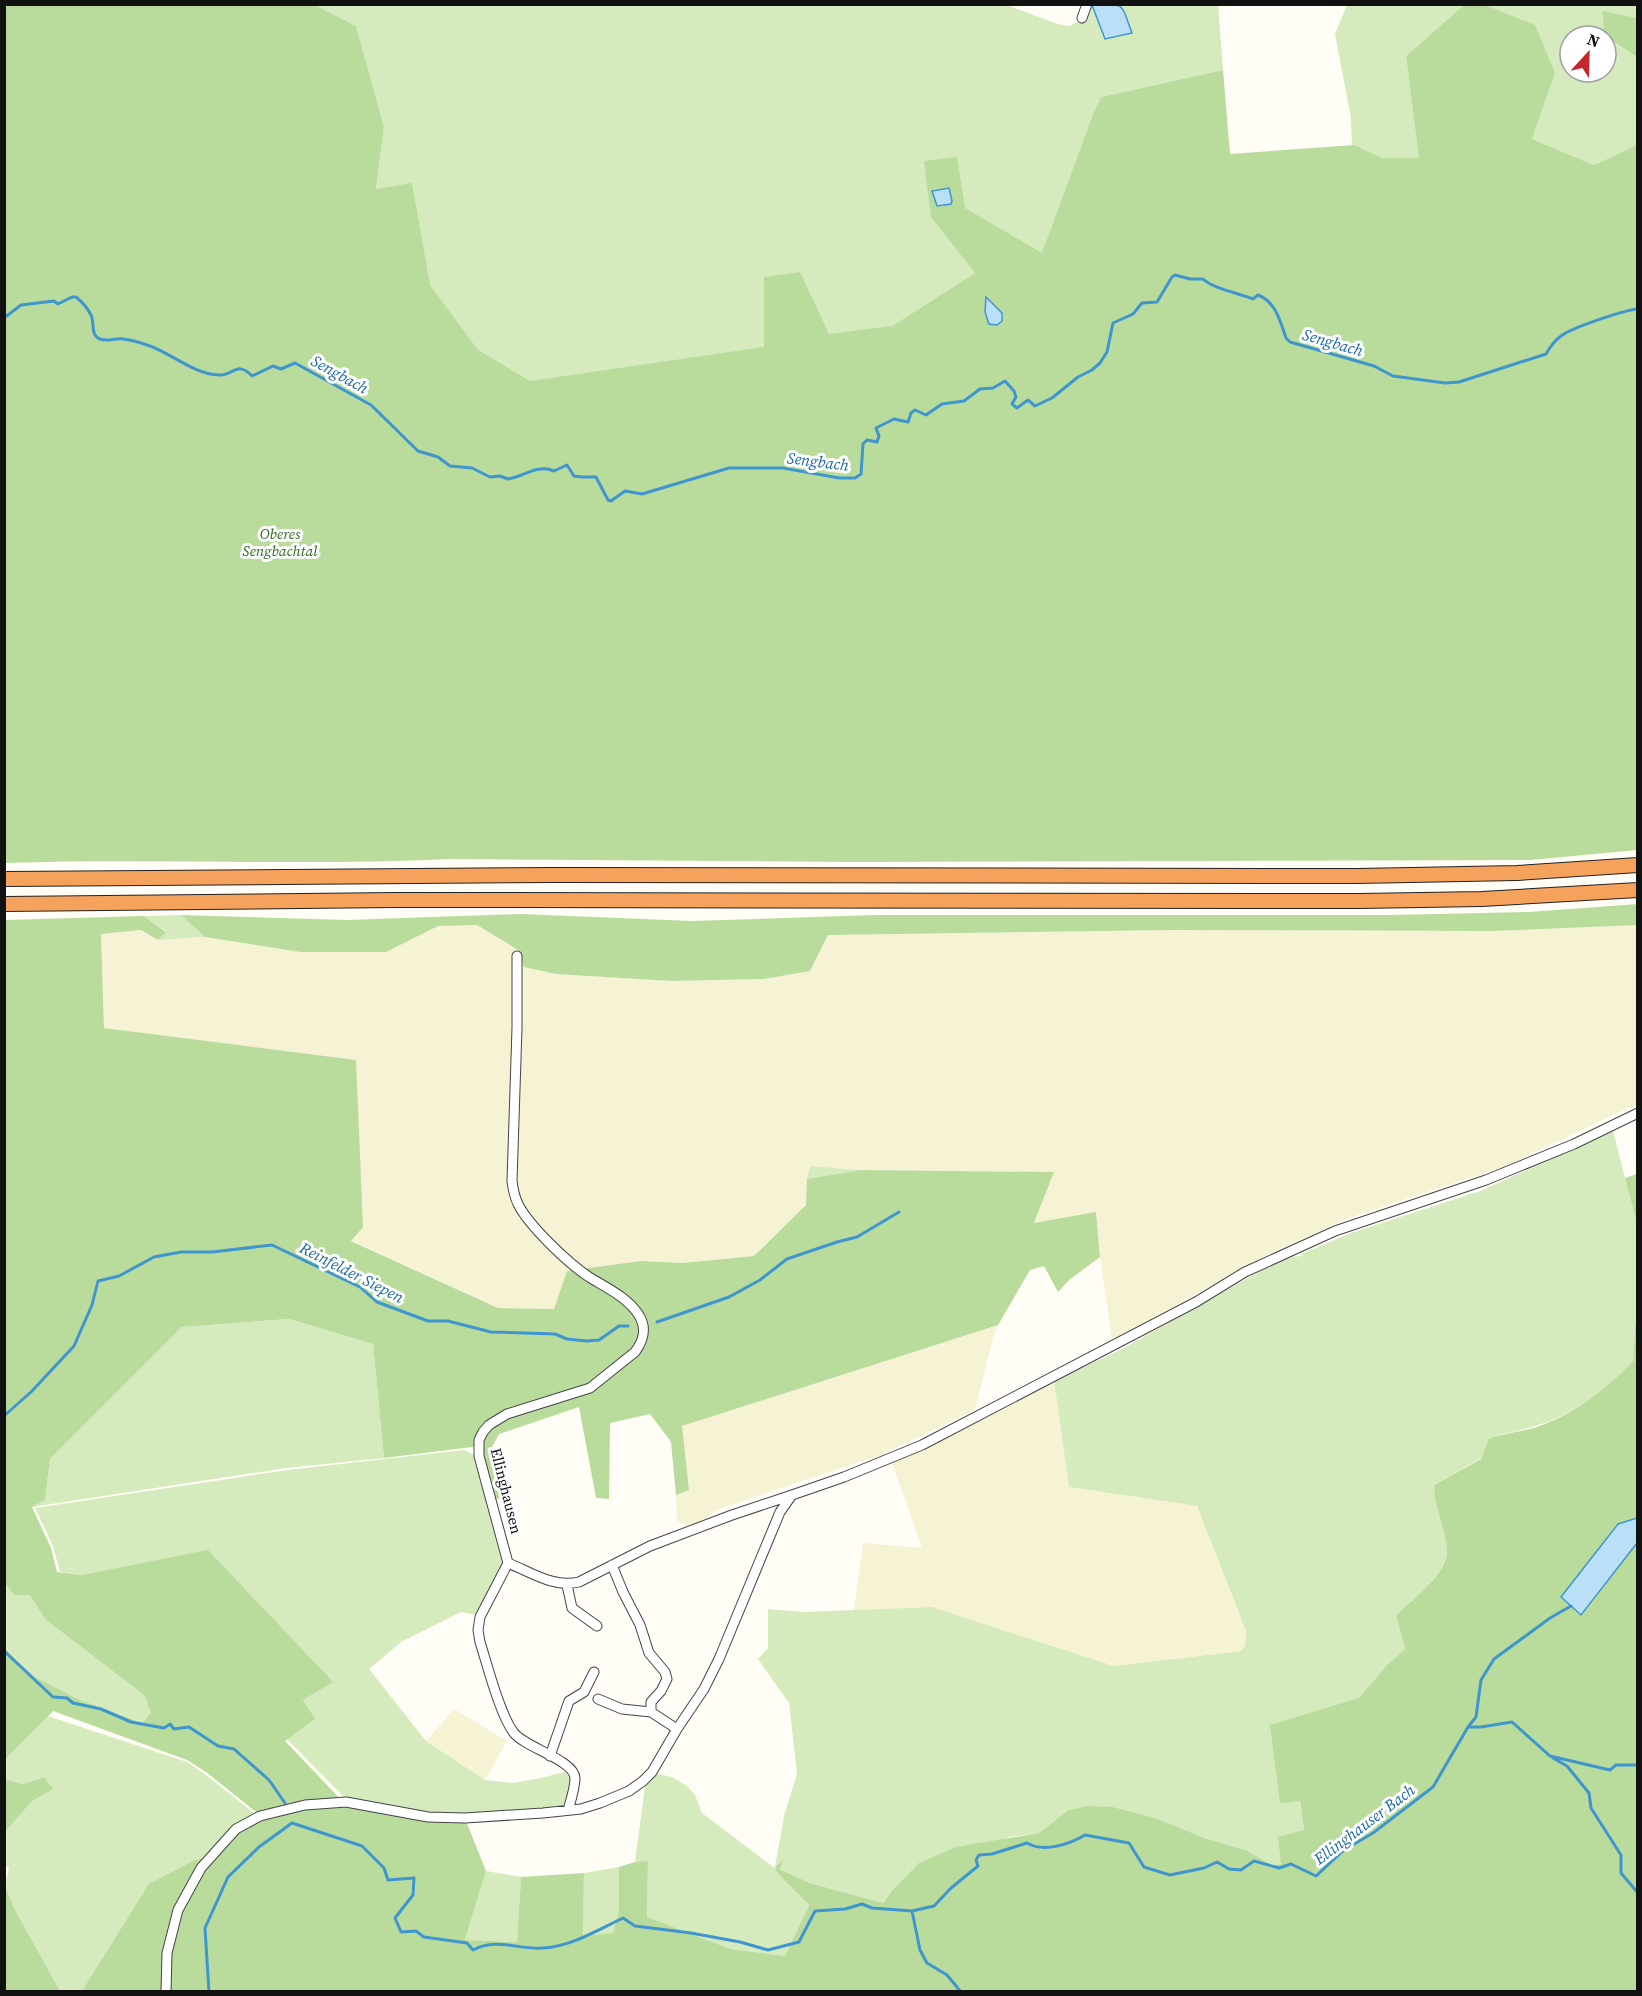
<svg xmlns="http://www.w3.org/2000/svg" width="1642" height="1996" viewBox="0 0 1642 1996" font-family="'Source Serif 4',serif">
<rect width="100%" height="100%" fill="#fffdf5"/>
<path fill="#f6f3d4" d="M477,925L556,974L671,981L764,979L810,971L828,935L1175,930L1493,931L1637,925V1104L1503,1167L1346,1219L1269,1254L1112,1340L1100,1257L1096,1212L1034,1224L1054,1172L860,1170L810,1166L807,1205L754,1256L682,1263L641,1261L554,1309L498,1308L351,1240L355,1060L104,1028L101,934L141,930L158,940L205,937L300,952H385L437,926Z
M998,1325L994,1334L975,1410L883,1454L719,1509L691,1527L677,1521L676,1495L689,1490L681,1426Z
M1054,1381L1069,1487L1197,1506L1246,1631L1245,1646L1241,1651L1114,1666L932,1607L854,1610L863,1543L922,1548L892,1463L942,1440Z
M454,1709L507,1741L485,1780L426,1741Z"/>
<path fill="#d5ebbd" d="M1004,4L1058,24L1070,26L1083,19L1089,5H1218L1223,70L1101,97L1093,114L1042,254L966,209L932,217L975,273L892,326L940,688L4,5L376,189L384,127L356,26L315,5Z
M1347,5H1464L1406,56L1420,158H1382L1352,145L1351,118L1335,34Z
M1485,5H1637V18L1602,12L1604,36H1570V72H1606V38L1637,57V145L1594,165L1532,139L1555,73Z
M181,915L205,937L158,940L166,931L144,916Z
M1613,1131L1637,1224L1638,1322L1635,1327L1633,1361C1590,1406 1560,1423 1499,1435L1481,1458L1434,1485C1434,1507 1445,1527 1447,1549C1448,1573 1412,1600 1396,1615L1405,1649L1387,1665L1359,1698L1338,1706L1280,1802L1300,1801L1304,1830L1282,1861V1864L1272,1865L1246,1850L1204,1838L1067,1811L1039,1833L1009,1837L891,1892L883,1903L810,1883L779,1868L782,1861L775,1867L784,1816L797,1774L789,1703L758,1659L768,1648V1609L804,1612L932,1607L1114,1666L1241,1651L1245,1646L1246,1631L1197,1506L1069,1487L1054,1381L1122,1349L1262,1270L1292,1257L1301,1256L1303,1253L1351,1233L1480,1191Z
M810,1166L860,1170L807,1179Z
M289,1319L373,1344L384,1458L286,1468L32,1507L45,1500L50,1459L182,1327Z
M464,1450L476,1456L503,1563L477,1615L461,1612L401,1642L369,1669L426,1741L485,1780L513,1783L541,1778L568,1771L573,1778L568,1798L561,1808L482,1815L438,1813L346,1799L287,1739L314,1719L303,1700L332,1681L83,1575L60,1572L53,1546L35,1508L288,1470Z
M4,1582L14,1595L30,1594L46,1620L144,1695L151,1711L144,1723L78,1699L35,1677L5,1647Z
M48,1716L187,1762L206,1775L258,1816L89,1982L82,1991H60L14,1908L5,1886L9,1868L5,1866V1832L32,1801L44,1777L23,1784L5,1779V1760Z
M653,1773L672,1777L687,1786L695,1795L702,1813L776,1869L778,1874L809,1905L785,1956L731,1949L647,1917L648,1861L635,1862L646,1779Z
M619,1867V1910L613,1933L583,1937L584,1873Z
M486,1871L521,1877L517,1942L465,1940Z"/>
<path fill="#b9dc9c" d="M4,5H315L356,26L384,127L376,189L412,183L430,285L478,350L530,381L764,347V277L800,272L829,334L892,326L975,273L931,217L924,161L957,157L965,208L1042,253L1093,114L1101,97L1223,70L1230,154L1354,145L1382,158H1419L1406,56L1464,5H1485L1535,25L1555,73L1532,139L1594,165L1637,145V850L1530,860L850,862L451,859C302,866 153,858 5,863Z
M1602,11L1637,18V57L1604,36Z
M1638,904L1637,925L1493,931L1175,930L828,935L810,971L764,979L671,981L556,974L524,967L518,950L477,925L438,926L386,952H300L205,937L181,915L347,920L520,914L692,921L875,915H1391L1529,912Z
M144,916L166,932L158,940L141,930L101,934L104,1028L356,1060L363,1227L351,1241L498,1308L554,1309L567,1271L641,1261L682,1263L754,1256L806,1205L807,1179L860,1170L1054,1172L1034,1223L1096,1212L1100,1257L1069,1280L1058,1292L1044,1266L1030,1270L998,1325L682,1426L689,1490L676,1495L671,1442L650,1414L610,1423L609,1499L596,1498L579,1407L499,1434L492,1447L509,1494L493,1501L480,1446L384,1458L373,1344L289,1319L182,1327L50,1459L45,1500L32,1507L51,1548L57,1572L83,1575L208,1550L333,1682L303,1700L315,1719L285,1741L346,1805L466,1821L486,1871L465,1940L517,1942L521,1877L584,1873L583,1936L613,1933L619,1910V1867L635,1862L648,1861L647,1917L731,1949L785,1956L809,1905L778,1874L775,1867L783,1860L780,1869L810,1883L883,1903L891,1892L919,1863L956,1847L1039,1833L1067,1811L1086,1806L1112,1807L1155,1818L1204,1838L1246,1850L1272,1865L1281,1864L1278,1837L1304,1830L1300,1801L1280,1803L1270,1725L1359,1698L1387,1665L1405,1649L1396,1615C1412,1600 1448,1573 1447,1550C1445,1527 1434,1507 1434,1485L1481,1459L1489,1439C1503,1433 1519,1432 1534,1428C1574,1415 1604,1391 1633,1361L1635,1327L1637,1322V1518L1618,1524L1561,1597L1581,1615L1637,1543V1991H82L149,1884L195,1860L214,1856L237,1830L261,1816L206,1772L187,1760L53,1711L5,1760L4,1647L35,1677L78,1699L143,1723L151,1712L144,1695L46,1620L30,1595H14L4,1582L5,920Z
M1637,1174H1638L1637,1224L1625,1178Z
M44,1777L53,1789L32,1801L5,1832V1779L23,1784Z
M5,1886L14,1908L60,1991H5Z"/>
<path fill="#b9e0f7" stroke="#3f96cf" stroke-width="1.5" d="M1092,5C1126,4 1120,1 1132,33L1105,39Z
M949,188L952,201L951,204L937,206L932,191Z
M986,297L1002,313V321L997,325L989,324L985,312Z
M1637,1518V1543L1581,1615L1561,1597L1618,1524Z"/>
<g fill="none" stroke-linecap="round" stroke-linejoin="round">
<path stroke="#3f96cf" stroke-width="3" d="M4,318L21,305L54,301L58,304L72,297H76C81,301 88,309 91,315C95,324 90,335 100,339C107,342 115,338 123,339C131,340 142,343 150,346C172,354 194,374 219,375C233,376 237,360 252,376L273,366L281,369L295,363L371,405L418,451L438,457L450,466L472,468L490,477L500,476L508,479C525,476 537,464 554,471L567,465L574,476L582,477H596L608,500L611,501L625,491L642,494L729,468H783L839,478H855L861,474L863,444L867,440L877,442L879,436L876,428L894,419L908,422L911,413L915,410L926,415L942,404L964,401L980,389L993,388L1005,381L1014,391L1016,397L1012,404L1017,408L1028,400L1035,406L1052,398L1078,377L1092,370L1100,363L1107,352L1113,323L1133,314L1142,303L1157,302L1172,277L1175,275L1190,279H1203C1214,289 1238,293 1253,299L1258,295C1276,302 1280,321 1286,338L1290,342L1374,366L1393,376L1445,383L1459,382L1546,354C1550,347 1554,341 1561,336C1571,328 1624,310 1638,309
M657,1322L729,1297L760,1280L787,1259L837,1242L857,1237L899,1212
M4,1416L31,1392L74,1346L92,1305L98,1281L119,1276L154,1257L181,1252H212L272,1245L360,1287L377,1302L428,1321H448L491,1332L555,1334L567,1339L587,1341L599,1340L619,1326H628
M4,1651L53,1697L67,1698L73,1703L101,1709L131,1722L164,1728L170,1724L174,1729L189,1727L218,1746L234,1749L269,1780L285,1803
M1468,1727H1481L1512,1722L1550,1756L1610,1770L1616,1765H1638
M1553,1758L1567,1766L1589,1793L1591,1808L1621,1855V1873L1638,1893
M912,1911L920,1950L927,1963L947,1975L961,1992
M209,1992L205,1928L228,1877L259,1847L292,1823L362,1846L384,1868L388,1880L414,1878L413,1895L395,1918L401,1932L416,1931L424,1937L467,1943L473,1950C497,1937 518,1950 543,1948C572,1946 598,1930 623,1918L635,1926L691,1933L740,1942L768,1950L799,1942L815,1911L845,1909L862,1904L872,1908L912,1911L934,1906L951,1888L978,1866L976,1860L979,1855L992,1854L1027,1843C1044,1853 1070,1844 1085,1835L1129,1843L1144,1867L1170,1875L1204,1868L1217,1862L1229,1869L1241,1870L1254,1861L1279,1868L1291,1864L1316,1876L1344,1850L1373,1833L1433,1787L1468,1727L1476,1717L1481,1680L1494,1659L1550,1618L1571,1606"/>
<defs>
<path id="minor" d="M1082,18L1087,4
M517,956V1028L512,1181C513,1189 514,1196 518,1204C529,1226 568,1263 589,1277C607,1288 629,1298 640,1317C647,1330 643,1341 635,1352L590,1388L507,1414L489,1425L483,1432L479,1440V1456L508,1563L480,1617L478,1630L480,1642C487,1664 500,1715 514,1733C526,1748 574,1760 575,1778C575,1788 571,1800 568,1810
M508,1563C531,1572 553,1588 579,1582L650,1546L732,1515L792,1495
M612,1565L623,1592L640,1625L649,1653L665,1672L667,1679L661,1691L651,1702V1712
M567,1585L572,1608L597,1626
M598,1699L622,1709L651,1712L677,1729
M550,1756L569,1701L584,1692L594,1672
M166,1992L167,1953L178,1910L201,1868L236,1829L260,1816L305,1805L346,1802L428,1817L465,1818L543,1813L581,1809L600,1803L629,1791L643,1781L652,1772L677,1729L704,1689L719,1659L780,1512L792,1495L844,1477L922,1445L1196,1302L1245,1272L1335,1231L1486,1180L1574,1144L1638,1113"/>
<path id="highway" d="M4,879L554,875L1357,876L1517,873L1638,865
M4,904L396,900L1359,901L1482,899L1638,890"/>
</defs>
<use href="#minor" stroke="#444" stroke-width="11"/>
<use href="#highway" stroke="#222" stroke-width="16"/>
<use href="#minor" stroke="#fff" stroke-width="9"/>
<use href="#highway" stroke="#f5a25d" stroke-width="14"/>
</g>
<g text-anchor="middle" stroke-width="6" stroke-linejoin="round" paint-order="stroke">
<g font-size="15" font-style="italic" fill="#2f6b1f" stroke="#fff">
<text x="280" y="539">Oberes<tspan x="280" dy="17">Sengbachtal</tspan></text>
</g>
<g font-size="15" fill="#111" stroke="#fff">
<text transform="translate(506 1491) rotate(76)" y="5">Ellinghausen</text>
</g>
<g font-size="16" font-style="italic" fill="#1768a6" stroke="#fff">
<text transform="translate(1333 342) rotate(16)" y="6">Sengbach</text>
<text transform="translate(340 374) rotate(29)" y="6">Sengbach</text>
<text transform="translate(818 461) rotate(7)" y="6">Sengbach</text>
<text transform="translate(352 1272) rotate(27)" y="6">Reinfelder Siepen</text>
<text transform="translate(1364 1824) rotate(-37)" y="6">Ellinghauser Bach</text>
</g>
</g>
<rect width="1642" height="1996" fill="none" stroke="#111111" stroke-width="12"/>
<g transform="translate(1588 54) rotate(22)"><circle r="28" fill="#ffffff" stroke="#a0a0a0" stroke-width="1.5"/>
<path d="M0-4.5L10 22L0 15L-10 22Z" fill="#c4262e"/>
<text y="-9" font-size="16" font-weight="bold" text-anchor="middle" fill="#111111">N</text>
</g>
</svg>
